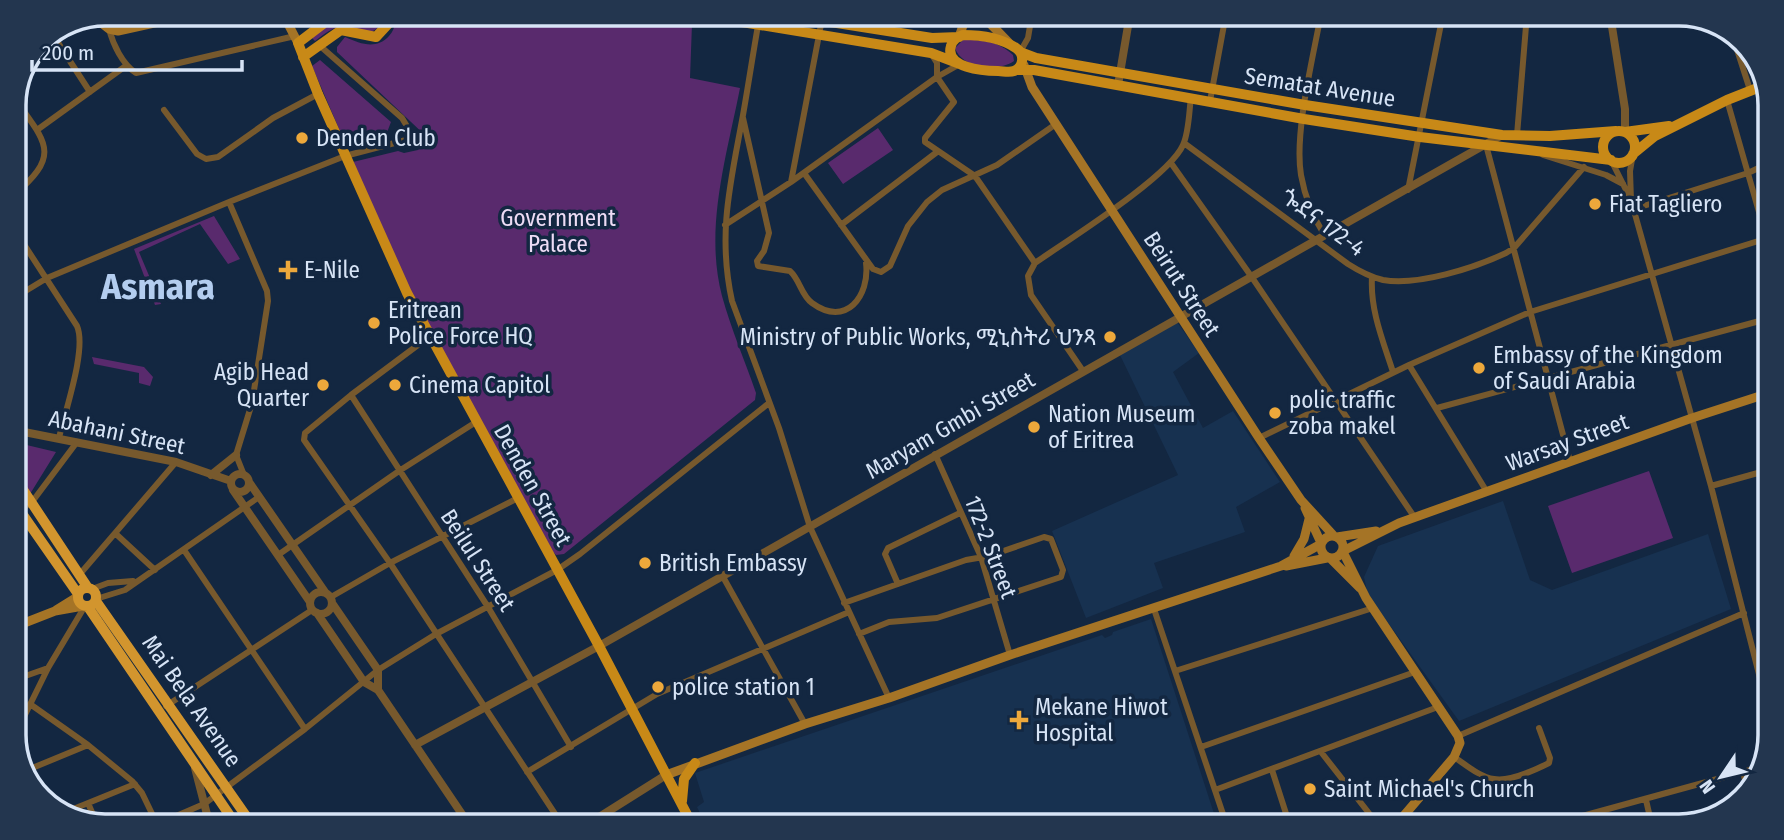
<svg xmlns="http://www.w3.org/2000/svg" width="1784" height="840" viewBox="0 0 1784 840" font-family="'Fira Sans Condensed','Noto Sans Ethiopic',sans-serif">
<rect width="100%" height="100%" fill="#132741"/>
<path fill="#173150" d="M1177,322L1199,353L1173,372L1203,428L1233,411L1280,482L1236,507L1245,532L1154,563L1163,588L1086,618L1052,531L1178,475L1119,353Z
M1503,501L1530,580L1552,590L1708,534L1731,609L1459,721L1368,595L1364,577L1378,546Z
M1151,619L1218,826H706L697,807L704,802L695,773L1102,635L1105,638L1112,635L1113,632Z"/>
<path fill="#592a6d" d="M334,14H381C382,21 380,28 373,31C340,33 348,15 315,41L312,38Z
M394,14H636L692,24L690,78L740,88C727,155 704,228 722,296C731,329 745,361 756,393L755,400L564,554L556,555L552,551L402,278L353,162L398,151L404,153L418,150L429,139L337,52V47L345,37C361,44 376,50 389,36C395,29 396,23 394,14Z
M964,39C983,41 999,41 1013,55L1014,61C999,72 962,69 955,48Z
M320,60L391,122L386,135L346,145L312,66Z
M878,128L893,150L843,184L828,163Z
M214,216L240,259L228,264L200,224L139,252L161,304L155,305L134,249Z
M92,357L144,367L153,377L150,386L139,383V373L94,364Z
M14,442L56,452L30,494L14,471Z
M1649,471L1673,538L1572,573L1548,506Z"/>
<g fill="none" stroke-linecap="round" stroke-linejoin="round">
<path stroke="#77592d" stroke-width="6" d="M760,14C754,47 749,81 743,115C731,181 717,233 732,301L779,428L810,527L889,698
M1321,14C1313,58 1294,133 1301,175C1305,198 1313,217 1325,236
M109,29C113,44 122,64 136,73L295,36
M1732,34L1750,90
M53,35L90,92
M36,51L64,31
M1020,52L1028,38L1032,14
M932,55L937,63V77L954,102L925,138V142L975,176L1035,263
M1727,100L1767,240
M1210,101L1226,14
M164,110L197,154L206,159L218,157L273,118L318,94
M743,118L769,233L764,251L757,261L758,266L790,271C800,280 801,295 812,303C846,328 870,296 866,263
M37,130L127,65
M1517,135L1527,14
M1184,143L1348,264C1359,271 1370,277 1383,280C1418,286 1474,268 1506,253L1514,248L1584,167
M1486,145L1570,461
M1543,155L1606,175L1623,184
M1611,160L1631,200L1630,171L1633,154
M1171,163L1251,276L1415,518
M804,173L873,269L881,272L890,266L908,226L927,202L942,190L997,165L1056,124
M791,182L823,14
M1408,190L1443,14
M14,195C62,154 46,143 15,99
M1631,200L1711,486L1762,686
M229,202L267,291L268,301L252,403L236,455L244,475
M1634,209L1748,173L1769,163
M725,225L791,182L937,77L960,64
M841,225L937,152
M14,229L77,326C87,349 65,411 59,438
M1372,277C1370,310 1383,341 1393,372
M14,298L47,278L229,202L345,156L406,140L411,133L402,118L319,45
M430,336L351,395L305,433L304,440L390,563L563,826
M14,349C29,369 19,391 14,414
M1409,365L1487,492
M1083,371L1031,295L1028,276L1035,263C1068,240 1169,177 1183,145C1189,132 1189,112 1191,97
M351,395L488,607L571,747
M1437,408L1767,319
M1259,438L1409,365L1530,312L1768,238
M935,454L981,557L1010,655
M1711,486L1765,471
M14,514L32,502L77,442
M116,534L155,570
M184,550L305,729
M278,555L399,471L476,422
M80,574L176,462
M722,575L805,724
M898,584L885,554L888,548L960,513
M92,589L108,583L133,581
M331,597L390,563L518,498
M96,599L125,590L259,497
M844,603L966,560L989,556L1044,537L1051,539L1063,570L1061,577L937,618L889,622L859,634
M1154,609L1227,826
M1175,671L1373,608
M14,680L48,668
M30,704L88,745L132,781L142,793L157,824
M166,706L312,610
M1762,708V698
M1458,736L1744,613
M1201,747L1415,672
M1321,752L1379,826
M19,755V727L48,668L85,606
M1454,757C1466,765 1480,777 1494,779C1510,782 1535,770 1549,763L1550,758L1539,728
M1272,770L1290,826
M25,771L88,745
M527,772L657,694L849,612
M1743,773L1748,789
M1215,790L1438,707
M1646,800L1652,826
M88,803L97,824
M61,814L135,784
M153,826L204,804L305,729L378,670L436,634L557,570L580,554L769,403
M1270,826L1288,820
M1546,826L1761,767"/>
<path stroke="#77592d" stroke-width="8" d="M1610,14L1625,109V132
M1118,85L1130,14
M14,430L176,462L231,481
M231 483a9 9 0 1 1 18 0a9 9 0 1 1-18 0Z
M211,475L236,455
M249,482L325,592
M233,490L310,602
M310 603a11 11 0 1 1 22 0a11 11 0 1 1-22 0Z
M332,603L378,670V690
M317,613L364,682L378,690L470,826
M415,745L599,646L1502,135
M195,768L210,826
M585,826L666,775"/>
<path stroke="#a57426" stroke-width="9" d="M283,14L298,43
M981,14L1009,43
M95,18L109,29L118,31L195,14
M959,37L967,14
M1024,65L1032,87L1259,438L1301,500L1334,536
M1305,508L1321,543
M1321 547a11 11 0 1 1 22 0a11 11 0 1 1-22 0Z
M1337,537L1376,531
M1343,551L1399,523L1692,418L1766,394
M1343,552L1366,598L1458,736L1460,743L1454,757L1395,826
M1294,556L1304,539L1309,519
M1331,559L1360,588
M1286,566L1327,558
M56,610L77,597
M14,627L55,611L83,606
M666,775L805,724L889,698L1010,655L1281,566L1321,544"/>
<path stroke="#c88917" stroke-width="10" d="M330,14L323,24L298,43L318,94L407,293L599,646L693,826
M693,14L931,53L960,64
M780,14L932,38L959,37
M963,35C981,35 1001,38 1016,48C1025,54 1024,67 1014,71C1009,73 1003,71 998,71C984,71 944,68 951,46C953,39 958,37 963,35Z
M1020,52L1036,58L1305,105L1502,135L1550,136L1616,131
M303,57L341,30L376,37L388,24L389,14
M1017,70H1034L1304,119L1420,137L1611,160
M1603 147a16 16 0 1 1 32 0a16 16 0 1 1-32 0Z
M1625,132L1669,126
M1633,154L1655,136L1727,100L1765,85
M682,801L684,779L695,763"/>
<path stroke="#d2952e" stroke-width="10" d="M14,476L88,588
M14,502L78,594
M78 597a9 9 0 1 1 18 0a9 9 0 1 1-18 0Z
M96,601L253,826
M88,607L237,826"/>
</g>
<g fill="#eda83b" stroke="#132741" stroke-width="2.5">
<circle cx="302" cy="138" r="7"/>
<circle cx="1595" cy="204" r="7"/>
<path d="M284.5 259.5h7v7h7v7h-7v7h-7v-7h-7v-7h7z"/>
<circle cx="374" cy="323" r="7"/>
<circle cx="1110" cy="337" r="7"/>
<circle cx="1479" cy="368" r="7"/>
<circle cx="323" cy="385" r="7"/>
<circle cx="395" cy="385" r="7"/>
<circle cx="1275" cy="413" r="7"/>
<circle cx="1034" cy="427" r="7"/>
<circle cx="645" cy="563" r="7"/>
<circle cx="658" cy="687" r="7"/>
<path d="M1015.5 709.5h7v7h7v7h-7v7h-7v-7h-7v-7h7z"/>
<circle cx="1310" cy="789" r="7"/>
</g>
<g text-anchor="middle" stroke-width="7" stroke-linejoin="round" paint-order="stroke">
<g font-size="23" fill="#d7e4f6" stroke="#132741">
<text transform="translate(1320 87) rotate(9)" y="8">Sematat Avenue</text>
<text transform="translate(1323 222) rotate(36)" y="8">ጐደና 172-4</text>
<text transform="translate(1182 284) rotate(57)" y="8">Beirut Street</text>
<text transform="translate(950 425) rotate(-30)" y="8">Maryam Gmbi Street</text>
<text transform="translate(117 432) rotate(12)" y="8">Abahani Street</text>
<text transform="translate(1567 442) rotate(-20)" y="8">Warsay Street</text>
<text transform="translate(533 485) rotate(61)" y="8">Denden Street</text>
<text transform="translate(991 547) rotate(69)" y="8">172-2 Street</text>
<text transform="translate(478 560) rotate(57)" y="8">Beilul Street</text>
<text transform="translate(192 701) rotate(55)" y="8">Mai Bela Avenue</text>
</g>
<g font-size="23" fill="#d7e4f6" stroke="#132741" text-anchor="start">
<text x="316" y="146">Denden Club</text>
<text x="1609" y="212">Fiat Tagliero</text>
<text x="304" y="278">E-Nile</text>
<text x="388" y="318">Eritrean<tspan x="388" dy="26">Police Force HQ</tspan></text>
<text x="1096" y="345" text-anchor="end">Ministry of Public Works, ሚኒስትሪ ህንጻ</text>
<text x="1493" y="363">Embassy of the Kingdom<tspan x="1493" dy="26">of Saudi Arabia</tspan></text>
<text x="309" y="380" text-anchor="end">Agib Head<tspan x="309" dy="26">Quarter</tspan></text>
<text x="409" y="393">Cinema Capitol</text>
<text x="1289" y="408">polic traffic<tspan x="1289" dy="26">zoba makel</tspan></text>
<text x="1048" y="422">Nation Museum<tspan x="1048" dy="26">of Eritrea</tspan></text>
<text x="659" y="571">British Embassy</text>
<text x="672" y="695">police station 1</text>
<text x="1035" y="715">Mekane Hiwot<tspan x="1035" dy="26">Hospital</tspan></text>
<text x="1324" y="797">Saint Michael's Church</text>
</g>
<g font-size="23" fill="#eddcf5" stroke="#132741">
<text x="558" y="226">Government<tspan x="558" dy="26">Palace</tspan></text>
</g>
<g font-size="37" font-weight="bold" fill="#b3cdef" stroke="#132741">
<text x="158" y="299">Asmara</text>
</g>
</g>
<path d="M0 0H1784V840H0ZM105 26H1679A79 79 0 0 1 1758 105V735A79 79 0 0 1 1679 814H105A79 79 0 0 1 26 735V105A79 79 0 0 1 105 26Z" fill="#23364f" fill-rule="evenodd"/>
<path fill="none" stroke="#d7e4f6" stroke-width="3.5" d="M105 26H1679A79 79 0 0 1 1758 105V735A79 79 0 0 1 1679 814H105A79 79 0 0 1 26 735V105A79 79 0 0 1 105 26Z"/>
<g transform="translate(1721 777) rotate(235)" stroke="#132741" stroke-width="5" paint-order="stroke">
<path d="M0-5L12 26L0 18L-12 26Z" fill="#d7e4f6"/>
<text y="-10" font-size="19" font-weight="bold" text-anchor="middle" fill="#d7e4f6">N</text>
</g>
<path d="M32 60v10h210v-10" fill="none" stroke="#d7e4f6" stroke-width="3.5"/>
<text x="42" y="60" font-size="21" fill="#d7e4f6" stroke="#132741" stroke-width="5" paint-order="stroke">200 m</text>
</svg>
